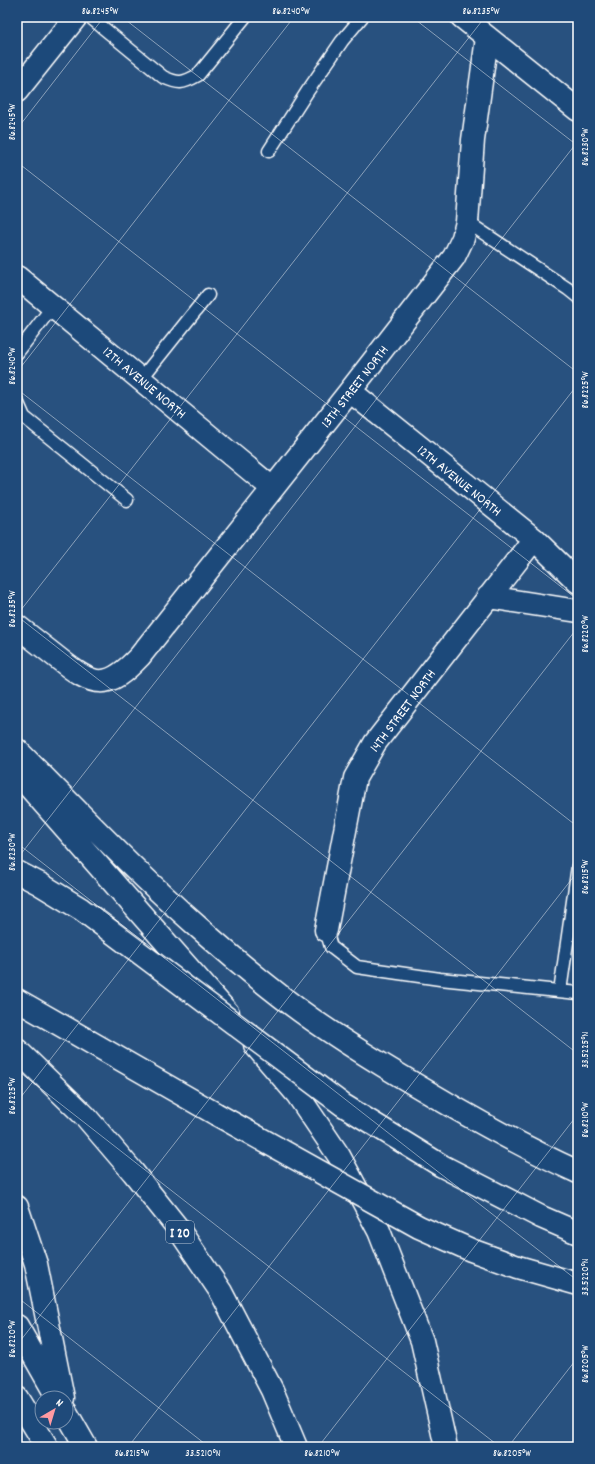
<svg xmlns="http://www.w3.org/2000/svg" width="595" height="1464" viewBox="0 0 595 1464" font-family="Dekko,sans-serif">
<rect width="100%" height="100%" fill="#28517f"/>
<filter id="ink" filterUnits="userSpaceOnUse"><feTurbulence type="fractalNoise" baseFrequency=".025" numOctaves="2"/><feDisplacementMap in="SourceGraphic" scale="8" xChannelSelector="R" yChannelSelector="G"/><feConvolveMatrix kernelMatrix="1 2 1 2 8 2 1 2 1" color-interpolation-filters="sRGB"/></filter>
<g filter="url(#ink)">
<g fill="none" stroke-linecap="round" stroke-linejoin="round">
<defs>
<path id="lane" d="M90,17L163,77C179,84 182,84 198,75L245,17
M269,151L307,92L342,41L362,17
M467,222L568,289L578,297
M17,353L53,306
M141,379L208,295
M17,401L24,417L127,500
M326,930L331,947L357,967L440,979L578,993
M560,991L578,866"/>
<path id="street" d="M17,91L76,17
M17,277L272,488
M350,391L534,539L578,582
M488,597L578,611
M17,626C31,637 45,648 59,659C94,687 107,691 140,656L350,391L454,257L463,238L467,222L473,140L487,38
M326,930L355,778L375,743L534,539"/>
<path id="secondary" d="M462,17L578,110"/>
<path id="highway" d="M17,750C76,809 134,871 197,926C234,959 273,992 313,1020C359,1052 407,1080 455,1108C495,1131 536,1153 578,1172
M17,773L228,1013
M17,1000L216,1114
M255,1045L297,1094L339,1156L379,1231L422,1341L446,1447
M17,1050L86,1117L133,1172L177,1227L221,1292L272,1390L296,1447
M17,1207L36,1264L63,1398
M17,1326L55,1393
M17,1398L47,1447
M66,1412L86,1447"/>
</defs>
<use href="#lane" stroke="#fff" stroke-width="15"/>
<use href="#street" stroke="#fff" stroke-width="25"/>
<use href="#secondary" stroke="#fff" stroke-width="25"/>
<use href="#highway" stroke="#fff" stroke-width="25"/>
<use href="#lane" stroke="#1f4a7a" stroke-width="12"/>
<use href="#street" stroke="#1f4a7a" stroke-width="22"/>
<use href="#secondary" stroke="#1f4a7a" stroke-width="22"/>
<use href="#highway" stroke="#1f4a7a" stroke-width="22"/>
<defs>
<path id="highway-bridge" d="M17,872L40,884L81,909L343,1105L442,1166L541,1217L578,1233
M216,1114L419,1227L471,1250L518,1267L578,1284"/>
</defs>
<use href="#highway-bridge" stroke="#fff" stroke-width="25" stroke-linecap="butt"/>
<use href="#highway-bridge" stroke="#1f4a7a" stroke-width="22"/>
</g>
</g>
<path fill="none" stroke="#fff" stroke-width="1" stroke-opacity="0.45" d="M122,17L578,373M412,17L578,146M17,129L104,17M17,162L578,600M17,372L294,17M17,389L578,827M17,615L485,17M17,616L578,1054M17,843L578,1281M17,859L578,141M17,1070L500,1447M17,1102L578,384M17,1297L209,1447M17,1345L578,627M128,1447L578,871M318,1447L578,1114M508,1447L578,1357"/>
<g text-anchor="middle" stroke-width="3" stroke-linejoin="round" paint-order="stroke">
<rect fill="#1f4a7a" stroke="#bcc9d7" stroke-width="1" x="166" y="1221" width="28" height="22" rx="3"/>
<g font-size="13" font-weight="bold" fill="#fff">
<text x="180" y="1237">I 20</text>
</g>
<g font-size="14" fill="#fff" stroke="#1f4a7a">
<text transform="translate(145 382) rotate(40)" y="5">12TH AVENUE NORTH</text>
<text transform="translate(354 386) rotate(-52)" y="5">13TH STREET NORTH</text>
<text transform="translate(460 480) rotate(39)" y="5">12TH AVENUE NORTH</text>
<text transform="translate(402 710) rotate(-53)" y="5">14TH STREET NORTH</text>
</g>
</g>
<rect width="595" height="1464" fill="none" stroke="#1f4a7a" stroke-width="44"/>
<g transform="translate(54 1410) rotate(38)"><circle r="19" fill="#1f4a7a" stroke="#7992af"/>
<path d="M0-3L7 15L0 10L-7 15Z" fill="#ff9aa2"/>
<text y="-6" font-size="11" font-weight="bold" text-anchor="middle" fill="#ffffff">N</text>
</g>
<rect x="22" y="22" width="551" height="1420" fill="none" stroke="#fff" stroke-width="1.5"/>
<g font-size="10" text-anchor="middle" fill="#fff">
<text x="100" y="14">86.8245°W</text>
<text x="291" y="14">86.8240°W</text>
<text x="481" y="14">86.8235°W</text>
<text transform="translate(11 122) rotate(-90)" y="4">86.8245°W</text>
<text transform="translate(584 147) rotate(-90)" y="4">86.8230°W</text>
<text transform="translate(11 366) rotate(-90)" y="4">86.8240°W</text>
<text transform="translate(584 390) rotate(-90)" y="4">86.8225°W</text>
<text transform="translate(11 609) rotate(-90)" y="4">86.8235°W</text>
<text transform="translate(584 634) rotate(-90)" y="4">86.8220°W</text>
<text transform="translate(11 852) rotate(-90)" y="4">86.8230°W</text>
<text transform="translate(584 877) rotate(-90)" y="4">86.8215°W</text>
<text transform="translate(584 1050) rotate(-90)" y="4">33.5225°N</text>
<text transform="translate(11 1096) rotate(-90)" y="4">86.8225°W</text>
<text transform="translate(584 1120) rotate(-90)" y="4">86.8210°W</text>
<text transform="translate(584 1277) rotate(-90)" y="4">33.5220°N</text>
<text transform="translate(11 1339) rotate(-90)" y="4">86.8220°W</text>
<text transform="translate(584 1364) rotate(-90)" y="4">86.8205°W</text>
<text x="132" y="1456">86.8215°W</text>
<text x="203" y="1456">33.5210°N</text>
<text x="322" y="1456">86.8210°W</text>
<text x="512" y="1456">86.8205°W</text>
</g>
</svg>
